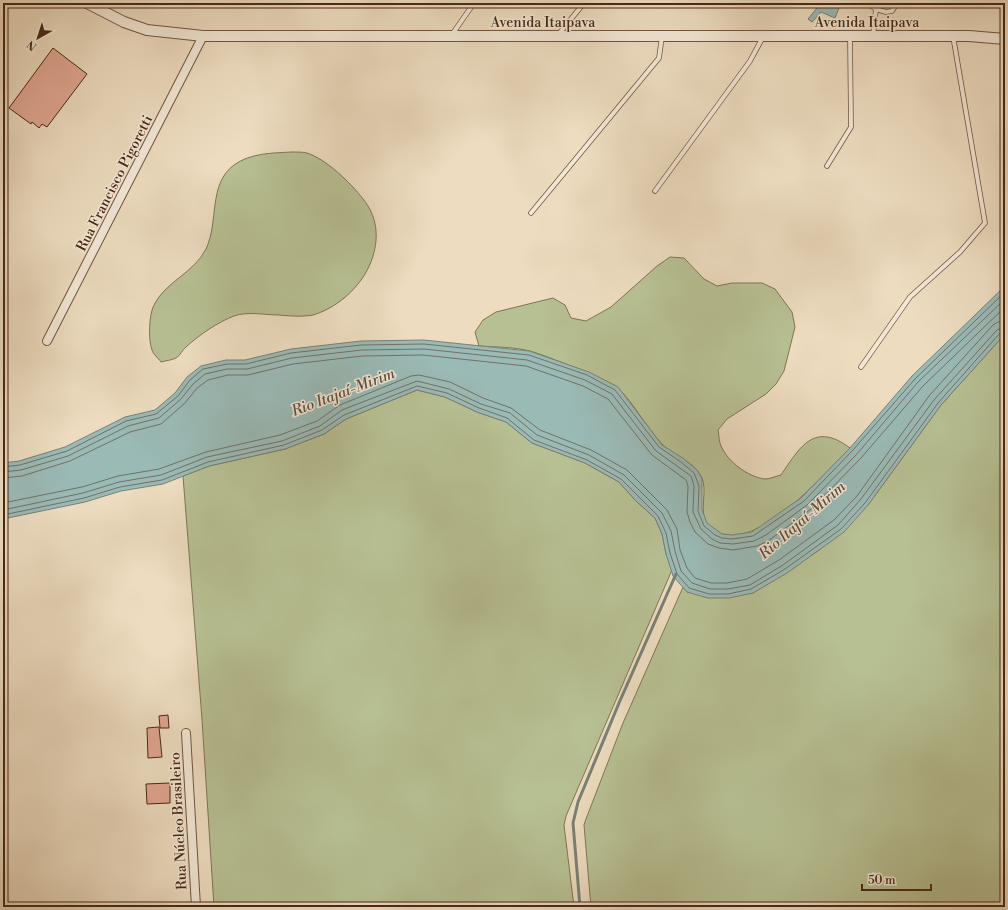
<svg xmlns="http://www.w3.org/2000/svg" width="1008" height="910" viewBox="0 0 1008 910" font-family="'Libre Bodoni',serif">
<rect width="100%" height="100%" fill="#eddcc0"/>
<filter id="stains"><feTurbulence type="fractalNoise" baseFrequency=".005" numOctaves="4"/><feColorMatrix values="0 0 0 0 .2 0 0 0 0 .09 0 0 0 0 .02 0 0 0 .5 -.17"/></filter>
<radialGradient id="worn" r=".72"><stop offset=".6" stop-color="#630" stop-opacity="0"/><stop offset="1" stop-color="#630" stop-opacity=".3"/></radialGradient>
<path fill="#b7c093" stroke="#807454" d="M292,152C297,152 303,152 307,153C326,159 351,183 363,199C377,216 379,236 373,256C365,283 340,307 313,315C303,317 289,316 279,315C265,315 248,311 234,316C218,322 199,335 186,347C182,350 180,356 176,358C172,360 165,361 161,362C158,358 153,354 152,350C148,340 149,314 154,305C165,282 194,273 206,249C219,222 208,184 234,165C250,153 273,153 292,152Z
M670,257L684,258L704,279L717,286L732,283H762L775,289L792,312L795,327L784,371L776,384L766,394L727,419L718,430C719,435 719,442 721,446C728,462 748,477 765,479C770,479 776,476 781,475C800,447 814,421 850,448C824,474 763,546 722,534C690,523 711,495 701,476C692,460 673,456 662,444C646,427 635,405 619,389C613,382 542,354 530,351C514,347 495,347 479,346L475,332L483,320L496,312L553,298L565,305L571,318L586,321L611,307L657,266Z
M1005,334V907H591L584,825L586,819L623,723L683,587L687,592L753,593L818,551L868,505L941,405Z
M417,390L445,397L477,412L506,422L532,443L585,463L619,482L636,501L655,518L662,534L666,554L672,570L566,816L564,825L574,907H214L202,719L183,476L209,466L285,449L324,434L346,419Z"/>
<path fill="#9abab6" stroke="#7a8076" d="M821,3H841L835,18L821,12L812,22L808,19Z
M1005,286V334L941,405L868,505L844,532L787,573L753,593L729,598H708L687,592L673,576L666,554L662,534L655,518L636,501L619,482L585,463L532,443L506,422L477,412L445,397L417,390L346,419L324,434L285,449L209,466L163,484L121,491L85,502L3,519V463L19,461L65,447L125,417L155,410L175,393L187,377L201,366L226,360H245L291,349L361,341L424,340L529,351L589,372L618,387L662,445L684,459L697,470L702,478V510L707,523L722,534L732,535L752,532L801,498L850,448L912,376Z"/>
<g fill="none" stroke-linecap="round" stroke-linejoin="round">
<path stroke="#727166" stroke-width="1" d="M3,467L20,465L67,451L126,421L156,414L178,396L190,380L203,369L227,364H246L291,353L361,345L424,344L529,355L587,375L615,390L659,447L681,462L694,473L699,486L698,511L704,526L715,535L722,538L732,539L753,536L804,501L853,450L915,379L1005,292
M3,472L21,470L68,456L128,426L159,418L181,399L193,384L205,374L227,369H247L292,358L362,350L424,349L527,360L585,380L612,394L656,451L691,476L694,486L693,512L701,529L712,539L720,543L733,544L754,541L766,535L807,505L857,454L918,382L1005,299
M3,478L22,476L70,461L130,432L161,424L185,403L197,388L208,380L228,375H248L293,364L362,356L423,355L526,366L583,386L608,399L652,455L686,480L688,486L687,512L690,522L695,532L708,544L719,548L733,550L757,546L768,541L811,509L861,458L923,386L1005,307
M3,503L82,487L118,476L159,469L206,452L280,435L317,421L340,405L411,376L419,375L450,382L483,398L511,408L540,430L591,450L627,470L667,510L677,529L680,550L687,568L695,578L711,583H727L747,579L779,560L834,520L857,496L929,396L993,325L998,322L1005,321
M3,510L83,493L119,482L161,475L207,457L282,441L320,426L342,410L417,381L449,389L481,404L510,413L537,435L589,455L624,475L662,513L671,531L675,551L681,571L692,583L710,589H728L750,585L783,565L838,525L861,499L934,400L997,330L1005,327
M3,515L84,498L120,487L162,480L208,462L284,445L322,430L344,415L417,386L447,393L479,408L507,418L534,440L587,460L621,479L658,516L666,533L670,553L677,574L689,588L709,594H728L751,589L785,569L841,529L865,503L938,403L1000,333L1005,332"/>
<path stroke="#7a8076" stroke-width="3" d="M580,907L573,823L578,802L619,703L676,574"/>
</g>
<path fill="#e0a791" stroke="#492815" d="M53,48L87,74L47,127L42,124L39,128L32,122L31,124L9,108Z
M168,715L169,728H160L159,716Z
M159,727L162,757L148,758L147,728Z
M170,783V803L147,804L146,784Z"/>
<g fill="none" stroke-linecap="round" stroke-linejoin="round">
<defs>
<path id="service" d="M866,3L876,9
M558,35L584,3
M451,36L474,3
M873,36L876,9L886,12L892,11L897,3
M827,166L851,127L850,37
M655,191L750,61L763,37
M531,213L659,58L662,36
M861,367L910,297L960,252L985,223L953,36"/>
<path id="minor" d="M47,341L203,36
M186,733L196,907"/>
<path id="tertiary" d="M87,3L124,22L147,30L203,36H969L1005,39"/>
</defs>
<use href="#service" stroke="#725540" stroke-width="5.5"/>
<use href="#minor" stroke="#725540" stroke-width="10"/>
<use href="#tertiary" stroke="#725540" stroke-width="12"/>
<use href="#service" stroke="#f3e8d6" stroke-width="4"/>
<use href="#minor" stroke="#f3e8d6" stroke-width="8"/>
<use href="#tertiary" stroke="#f3e8d6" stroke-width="10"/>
</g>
<g text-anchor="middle" stroke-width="3" stroke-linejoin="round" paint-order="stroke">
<g font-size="14" fill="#492815" stroke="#f3e8d6">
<text x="543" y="27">Avenida Itaipava</text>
<text x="867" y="27">Avenida Itaipava</text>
<text transform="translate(114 183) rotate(-63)" y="5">Rua Francisco Pigoretti</text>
<text transform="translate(178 821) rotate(-93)" y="5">Rua Núcleo Brasileiro</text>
</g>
<g font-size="15" font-style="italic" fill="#5d4c3d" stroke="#f3e8d6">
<text transform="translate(343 392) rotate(-21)" y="5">Rio Itajaí-Mirim</text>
<text transform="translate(802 520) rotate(-41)" y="5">Rio Itajaí-Mirim</text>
</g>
</g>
<rect width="1008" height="910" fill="none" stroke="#eddcc0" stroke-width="16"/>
<rect x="4" y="4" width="1000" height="902" fill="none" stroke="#492815" stroke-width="2"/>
<rect x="8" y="8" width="992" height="894" fill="none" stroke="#492815"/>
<g transform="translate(38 38) rotate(219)" stroke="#f3e8d6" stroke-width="3" paint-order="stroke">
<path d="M0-3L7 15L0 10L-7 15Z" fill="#492815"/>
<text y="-6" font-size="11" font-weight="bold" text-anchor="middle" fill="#492815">N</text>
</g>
<path d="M862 884v6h69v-6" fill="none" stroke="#492815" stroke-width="2"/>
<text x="868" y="884" font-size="12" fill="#492815" stroke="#f3e8d6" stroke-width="3" paint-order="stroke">50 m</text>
<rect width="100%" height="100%" filter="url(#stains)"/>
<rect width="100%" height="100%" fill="url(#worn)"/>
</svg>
